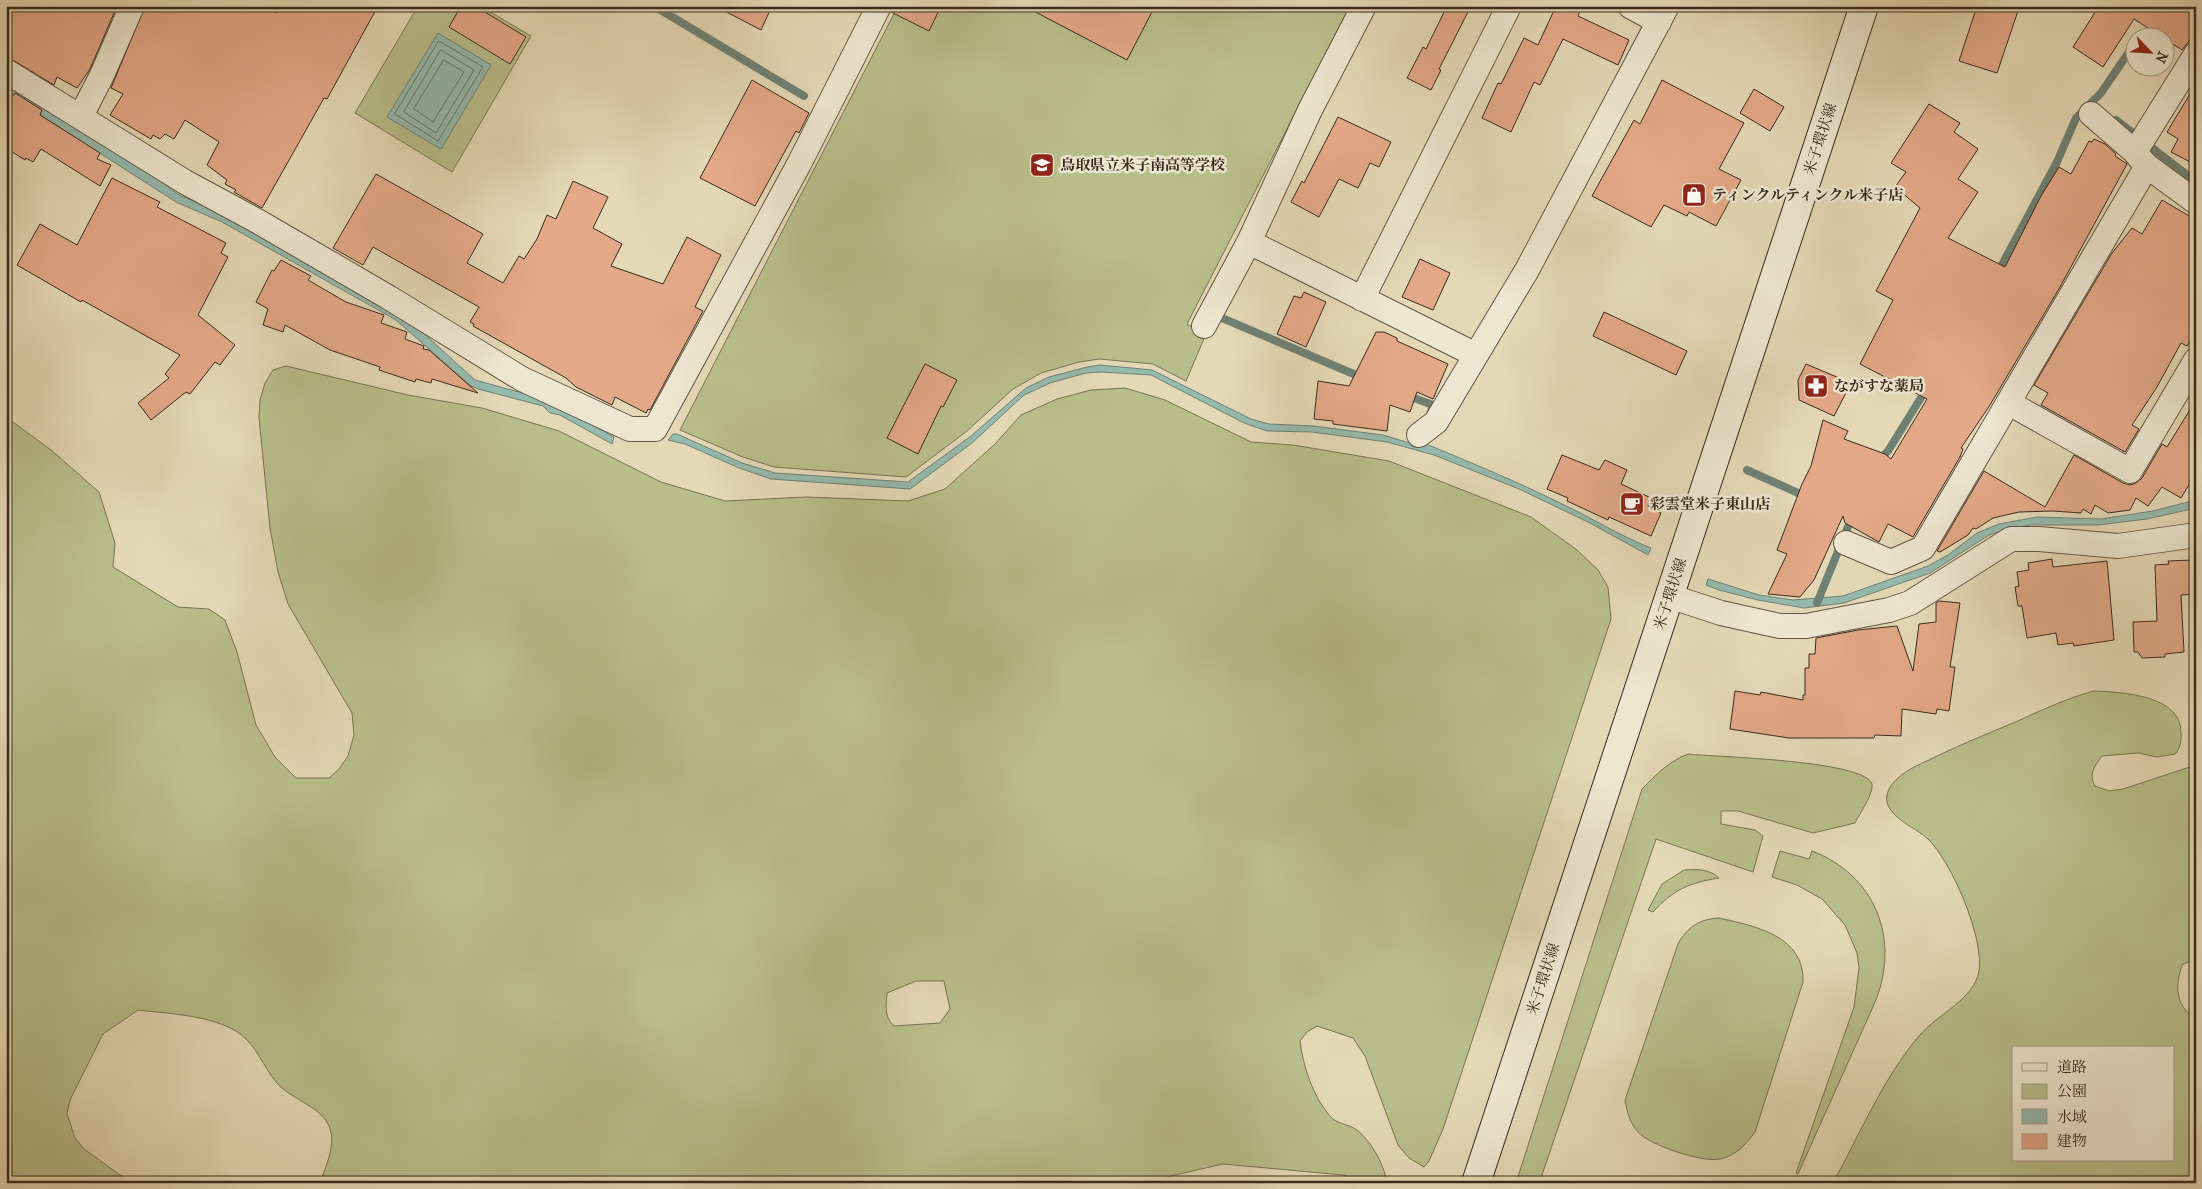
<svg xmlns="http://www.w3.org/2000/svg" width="2202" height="1189" viewBox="0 0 2202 1189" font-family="'IM FELL French Canon','Noto Serif JP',serif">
<rect width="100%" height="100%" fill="#e4d8b6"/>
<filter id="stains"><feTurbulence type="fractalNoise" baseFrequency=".004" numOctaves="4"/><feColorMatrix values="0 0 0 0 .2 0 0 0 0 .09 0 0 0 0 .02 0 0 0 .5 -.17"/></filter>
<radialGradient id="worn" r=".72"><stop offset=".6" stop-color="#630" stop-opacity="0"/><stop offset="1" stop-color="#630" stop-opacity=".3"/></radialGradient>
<path fill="#b8be8b" stroke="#787454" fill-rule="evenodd" d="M418,6H480L531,36L452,172L355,113Z
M898,6H1350L1187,324L1206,334L1186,381L1153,364L1099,359L1079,362L1041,373L1013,389L967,431L906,477L774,467L743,457L680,430Z
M286,366L408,395L482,408L559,431L661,482L725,501L806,497L908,501L945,489L995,444L1021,415L1057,399L1091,390L1125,388L1165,400L1251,442L1293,445L1389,461L1531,517L1577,550L1598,570L1608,587L1611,619L1443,1129L1429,1161L1424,1167L1409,1158L1398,1145L1365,1056L1353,1038L1317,1026L1307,1032L1300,1041C1303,1066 1313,1097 1330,1116C1336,1124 1349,1124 1357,1130C1370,1140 1384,1164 1386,1179L1383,1183H1360L1343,1175L1223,1164L1162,1178L1152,1183H320C330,1155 343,1129 314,1109C303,1101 291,1096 282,1088C267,1075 260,1052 246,1039C222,1015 169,1014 138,1010L103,1034L70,1100L67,1114L75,1138L84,1149L131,1183H6V417L51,450L99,492L115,543L113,567L178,607L209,609L225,620L237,652L256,725L275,757L296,778H329L339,769L348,756L354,735L352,713L288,604L278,572L270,528L259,418L260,400L265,383L273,370ZM916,981H944L950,1009L940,1023L894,1026C884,1017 886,1006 887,993Z
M2094,691C2121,692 2182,695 2181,733C2181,742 2181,747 2175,754L2157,757L2138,753L2102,756C2095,766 2088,774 2095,786L2109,791L2123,789L2196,765V958L2182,965C2175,986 2175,1006 2196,1019V1183H1833C1860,1134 1882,1080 1919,1036C1937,1014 1974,1000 1979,971C1984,937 1952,863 1928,839C1915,827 1891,819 1887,802C1885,794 1891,784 1897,779C1908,768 1924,763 1937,756C1964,743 1992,732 2020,720C2044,709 2068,698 2094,691ZM2013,1048H2173V1160H2013Z
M1688,754C1715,757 1864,760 1872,784C1874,793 1859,815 1855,823L1813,833L1738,811H1721V824L1755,830L1763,836L1753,872L1656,839L1541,1178L1555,1183H1516L1642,789C1656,775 1669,761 1688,754Z
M1780,851L1809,859L1812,851C1875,875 1900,938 1876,1000L1798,1174L1796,1173L1854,1007L1859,968L1857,953L1845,925L1822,899L1797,885L1772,877Z
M1684,870C1696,869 1710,869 1719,878C1689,883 1674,889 1653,912L1648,910L1662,884Z
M1719,918C1755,926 1805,936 1803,982L1755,1132C1745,1145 1737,1155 1720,1159C1703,1163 1649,1145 1638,1132C1630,1123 1627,1112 1625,1100L1678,944C1687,927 1700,919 1719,918Z"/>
<path fill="#95baae" stroke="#708174" d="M438,33L491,65L441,149L387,117Z
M6,86L155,177L179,195L220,212L412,323L475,380L544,399L614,437L612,444L560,415L550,413L543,406L478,389L471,386L396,320L222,222L176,202L6,93Z
M1100,365L1152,370L1251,419L1269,424L1313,426L1383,435L1406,442L1426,444C1472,463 1518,482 1562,504C1592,518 1620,536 1651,548L1648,555L1590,523L1519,489L1434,455L1387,442L1312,432L1267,431L1244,423L1151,375L1101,372L1086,373L1050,383L1024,395L972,443L910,489L771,479L739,468L685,444L668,440L673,434H677L742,463L775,473L908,482L971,436L1026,388L1049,377L1087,367Z
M2196,500V508L2147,519L2098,525H2030L2008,529L1989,535L1930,573L1844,603L1804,608L1758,600L1719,590L1706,585L1708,579L1759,595L1793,600L1843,596L1928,566L1948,555L1977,533L1999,524L2037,517L2101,519L2153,511Z"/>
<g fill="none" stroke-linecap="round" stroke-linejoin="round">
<path stroke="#677265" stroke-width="1" d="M439,41L483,67L438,141L395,114Z
M441,50L474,70L436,133L404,112Z
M444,60L464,72L433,122L414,109Z"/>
<path stroke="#708174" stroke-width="8" d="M654,6L804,96
M2116,120L2196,182
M1997,274L2057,162L2076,118L2101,93L2133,46
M1222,318L1363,378
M1406,395L1433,405L1430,415
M1879,460L1888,451L1927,388
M1747,470L1807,497
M1817,603L1852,517"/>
</g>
<path fill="#e3a888" stroke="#392b1c" d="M6,6H117L90,69L77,88L57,77L54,85L6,56Z
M145,6H265L277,13L280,6H378L327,99L324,98L262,208L234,192L236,190L225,184L227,180L207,165L219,142L185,120L174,139L165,134L160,139L153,135L151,139L110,115L123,94L111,88Z
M461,6H475L526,37L510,64L449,27Z
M715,6H772L761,30Z
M893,6H941L929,31L891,12Z
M1024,6H1155L1127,60Z
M1447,6H1471L1439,69L1441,70L1431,90L1407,78L1423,47L1426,49Z
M1556,6H1582L1578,16L1629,40L1618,65L1563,39L1540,85L1534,82L1511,132L1482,118L1498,83L1501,84L1524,38L1538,45Z
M1977,6H2002L2018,11L1997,73L1959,61Z
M2099,6H2196V32L2182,50L2134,19L2103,67L2073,47Z
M752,80L809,113L799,133L796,131L755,206L700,178Z
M1662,80L1744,123L1719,169L1741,180L1716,226L1689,212L1687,216L1664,205L1651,227L1592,196L1634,120L1640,124Z
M2196,84V165L2171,152L2178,139L2167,132Z
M1754,89L1784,107L1770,131L1740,113Z
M15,93L42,110L40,115L100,153L97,159L111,165L100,186L41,149L33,162L26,158L25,160L6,148V105Z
M1929,104L1960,123L1954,132L1978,149L1958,179L1978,192L1948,238L2005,267L2041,196L2059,167L2071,174L2089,141L2092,142L2094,139L2105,144L2116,154L2115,156L2127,164L2060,287L1990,405L1961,448L1963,449L1960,457L1913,537L1888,524L1879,542L1845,523L1843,516L1814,580L1800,597L1768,594L1787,554L1777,550L1802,484L1811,466L1823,420L1848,431L1844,439L1885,454L1891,459L1927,399L1860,364L1893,300L1876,291L1920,208L1895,187L1906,172L1891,163Z
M1338,117L1391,142L1379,167L1370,163L1358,188L1339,179L1319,217L1291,202L1302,181L1304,183Z
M376,174L483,234L467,263L503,283L519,256L524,259L537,239L547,215L556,219L573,181L608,197L593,228L622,244L611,266L663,284L687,237L721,255L695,307L703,311L650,410L648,409L646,413L615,397L612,405L576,387L566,378L473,326L474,324L470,322L479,307L373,247L363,265L333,248Z
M112,178L160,202L157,207L226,243L221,253L228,257L198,315L235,345L220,365L215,362L190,394L186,392L151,420L138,403L169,378L165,374L180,355L82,300L81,302L17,265L40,224L77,245Z
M2162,200L2196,220V331L2187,346L2181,343L2157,387L2132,425L2139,429L2125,452L2041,405L2048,393L2034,385L2112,253L2132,228L2142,234Z
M1420,259L1450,273L1433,310L1402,297Z
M281,260L311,276L308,280L346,302L384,315L381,323L407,332L405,339L424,346L423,349L429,350L478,393L432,379L431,383L416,379L415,382L379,370L380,367L330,350L285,325L283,332L263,325L268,309L256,302L272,270L274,271Z
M1304,292L1326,302L1306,347L1277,334L1294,296L1301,298Z
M1604,312L1687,351L1676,375L1593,336Z
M1376,332H1384L1397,338V341L1448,364L1433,399L1417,392L1410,412L1390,405L1387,431L1333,424V421L1314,419L1318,381L1349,386Z
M925,364L957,380L943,407L941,406L918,454L887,438Z
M1806,364L1851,383L1834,416L1799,400L1798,380Z
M2196,400V473L2181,498L2162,487L2148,506L2136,498L2130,510L2108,513L2095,505L2091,514L2083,509L2081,513L2053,511L2019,512L1993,518L1976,529L1973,528L1968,535L1940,552L1937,551L1984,471L2045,507L2074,455L2123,483L2130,485L2136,483L2142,478L2162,444L2167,447Z
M1562,455L1599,470L1605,460L1627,470L1621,484L1651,498L1648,506L1661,513L1651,536L1609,517L1608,520L1567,501L1568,498L1547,489Z
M2052,559L2053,567L2107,561L2114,640L2074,646L2073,643L2058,645L2056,633L2027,638L2022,606H2018L2015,587L2019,586L2017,572L2029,570L2028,563Z
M2193,560L2192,564L2196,563V594L2181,595L2184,652L2165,654V657L2142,658L2138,652H2134L2133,622L2157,621L2155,565L2169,564L2168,561Z
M1939,601L1960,603L1950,667H1955L1949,711L1937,709L1936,714L1902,709L1901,736L1875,735L1874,738H1789L1730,729L1735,691L1760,695L1761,692L1803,700V695H1805V668H1809V654H1815L1816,638L1858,630L1897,626L1913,671L1919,624L1936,622V603Z"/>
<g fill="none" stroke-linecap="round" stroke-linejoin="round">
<defs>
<path id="minor" d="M1630,6L1659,22
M6,71L185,182L259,222L388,297L522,379L630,429H655L799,164L879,6
M2091,114L2135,152L2196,54
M81,116L102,75L132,6
M2137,155L2147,166L2196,202
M1249,242L1476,355
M1362,299L1509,6
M1204,326L1249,242L1310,110L1364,6
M2009,403L2130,471L2196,360
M1419,435L1436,422L1527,270L1667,6
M1846,543L1891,562L1923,548L2147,166
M1669,596L1721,613L1766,623L1780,626H1806L1889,610L1910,603L2011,539H2039L2118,546L2196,535"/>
<path id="secondary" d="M1476,1183L1864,6"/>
</defs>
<use href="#minor" stroke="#645642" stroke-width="26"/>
<use href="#secondary" stroke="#392b1c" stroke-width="30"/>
<use href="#minor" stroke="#ede6d0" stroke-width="24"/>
<use href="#secondary" stroke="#ede6d0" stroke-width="28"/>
</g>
<defs>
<symbol id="school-square" viewBox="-11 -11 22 22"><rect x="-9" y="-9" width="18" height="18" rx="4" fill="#8f2418" stroke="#ede6d0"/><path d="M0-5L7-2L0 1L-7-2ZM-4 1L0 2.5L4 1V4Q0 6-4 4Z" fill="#fff"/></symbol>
<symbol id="shop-square" viewBox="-11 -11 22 22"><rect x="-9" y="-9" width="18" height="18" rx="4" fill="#8f2418" stroke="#ede6d0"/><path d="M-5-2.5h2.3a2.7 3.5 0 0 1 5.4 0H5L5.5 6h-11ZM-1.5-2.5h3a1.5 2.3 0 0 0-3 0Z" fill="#fff"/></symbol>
<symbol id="pharmacy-square" viewBox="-11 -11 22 22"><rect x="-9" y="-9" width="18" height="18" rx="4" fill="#8f2418" stroke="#ede6d0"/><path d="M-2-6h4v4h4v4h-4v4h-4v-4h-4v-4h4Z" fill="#fff"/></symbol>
<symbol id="cafe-square" viewBox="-11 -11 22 22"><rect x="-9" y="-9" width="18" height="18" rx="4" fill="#8f2418" stroke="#ede6d0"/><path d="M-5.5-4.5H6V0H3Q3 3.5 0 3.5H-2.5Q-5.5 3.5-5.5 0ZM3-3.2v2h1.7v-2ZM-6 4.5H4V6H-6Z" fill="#fff"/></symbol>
</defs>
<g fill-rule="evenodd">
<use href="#school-square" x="1028" y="151" width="28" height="28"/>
<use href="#shop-square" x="1680" y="181" width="28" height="28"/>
<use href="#pharmacy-square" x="1802" y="372" width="28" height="28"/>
<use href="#cafe-square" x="1618" y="490" width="28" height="28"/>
</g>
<g text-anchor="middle" stroke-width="5" stroke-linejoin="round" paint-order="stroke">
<g font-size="15" fill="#392b1c" stroke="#ede6d0">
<text transform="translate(1820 139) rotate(-72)" y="5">米子環状線</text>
<text transform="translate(1670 594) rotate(-72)" y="5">米子環状線</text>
<text transform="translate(1543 979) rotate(-72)" y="5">米子環状線</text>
</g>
<g font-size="15" font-weight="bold" fill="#392b1c" stroke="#ede6d0" text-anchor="start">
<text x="1060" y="170">鳥取県立米子南高等学校</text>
<text x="1712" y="200">ティンクルティンクル米子店</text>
<text x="1834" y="391">ながすな薬局</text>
<text x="1650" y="509">彩雲堂米子東山店</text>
</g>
</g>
<rect width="2202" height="1189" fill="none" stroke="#e4d8b6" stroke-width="25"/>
<rect x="8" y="8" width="2187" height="1174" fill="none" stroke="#392b1c" stroke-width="2.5"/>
<rect x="12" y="12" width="2177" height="1164" fill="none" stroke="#392b1c"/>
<rect x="2012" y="1046" width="162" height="115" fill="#ede6d0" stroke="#a59b88"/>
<rect x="2022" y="1063" width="25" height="8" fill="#ede6d0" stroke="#a59b88"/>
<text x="2057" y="1072" font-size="15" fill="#392b1c">道路</text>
<rect x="2022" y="1084" width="25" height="15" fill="#b8be8b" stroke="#a59b88"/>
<text x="2057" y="1096" font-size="15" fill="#392b1c">公園</text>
<rect x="2022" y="1109" width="25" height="15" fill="#95baae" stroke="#a59b88"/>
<text x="2057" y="1122" font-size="15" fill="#392b1c">水域</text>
<rect x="2022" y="1134" width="25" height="15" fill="#e3a888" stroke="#a59b88"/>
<text x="2057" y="1146" font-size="15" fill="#392b1c">建物</text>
<g transform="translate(2150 52) rotate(115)"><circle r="24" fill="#ede6d0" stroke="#a59b88"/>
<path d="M0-4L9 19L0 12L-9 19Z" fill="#8f2418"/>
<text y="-8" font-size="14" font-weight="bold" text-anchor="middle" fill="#392b1c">N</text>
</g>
<rect width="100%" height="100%" filter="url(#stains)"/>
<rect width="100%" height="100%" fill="url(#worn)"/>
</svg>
